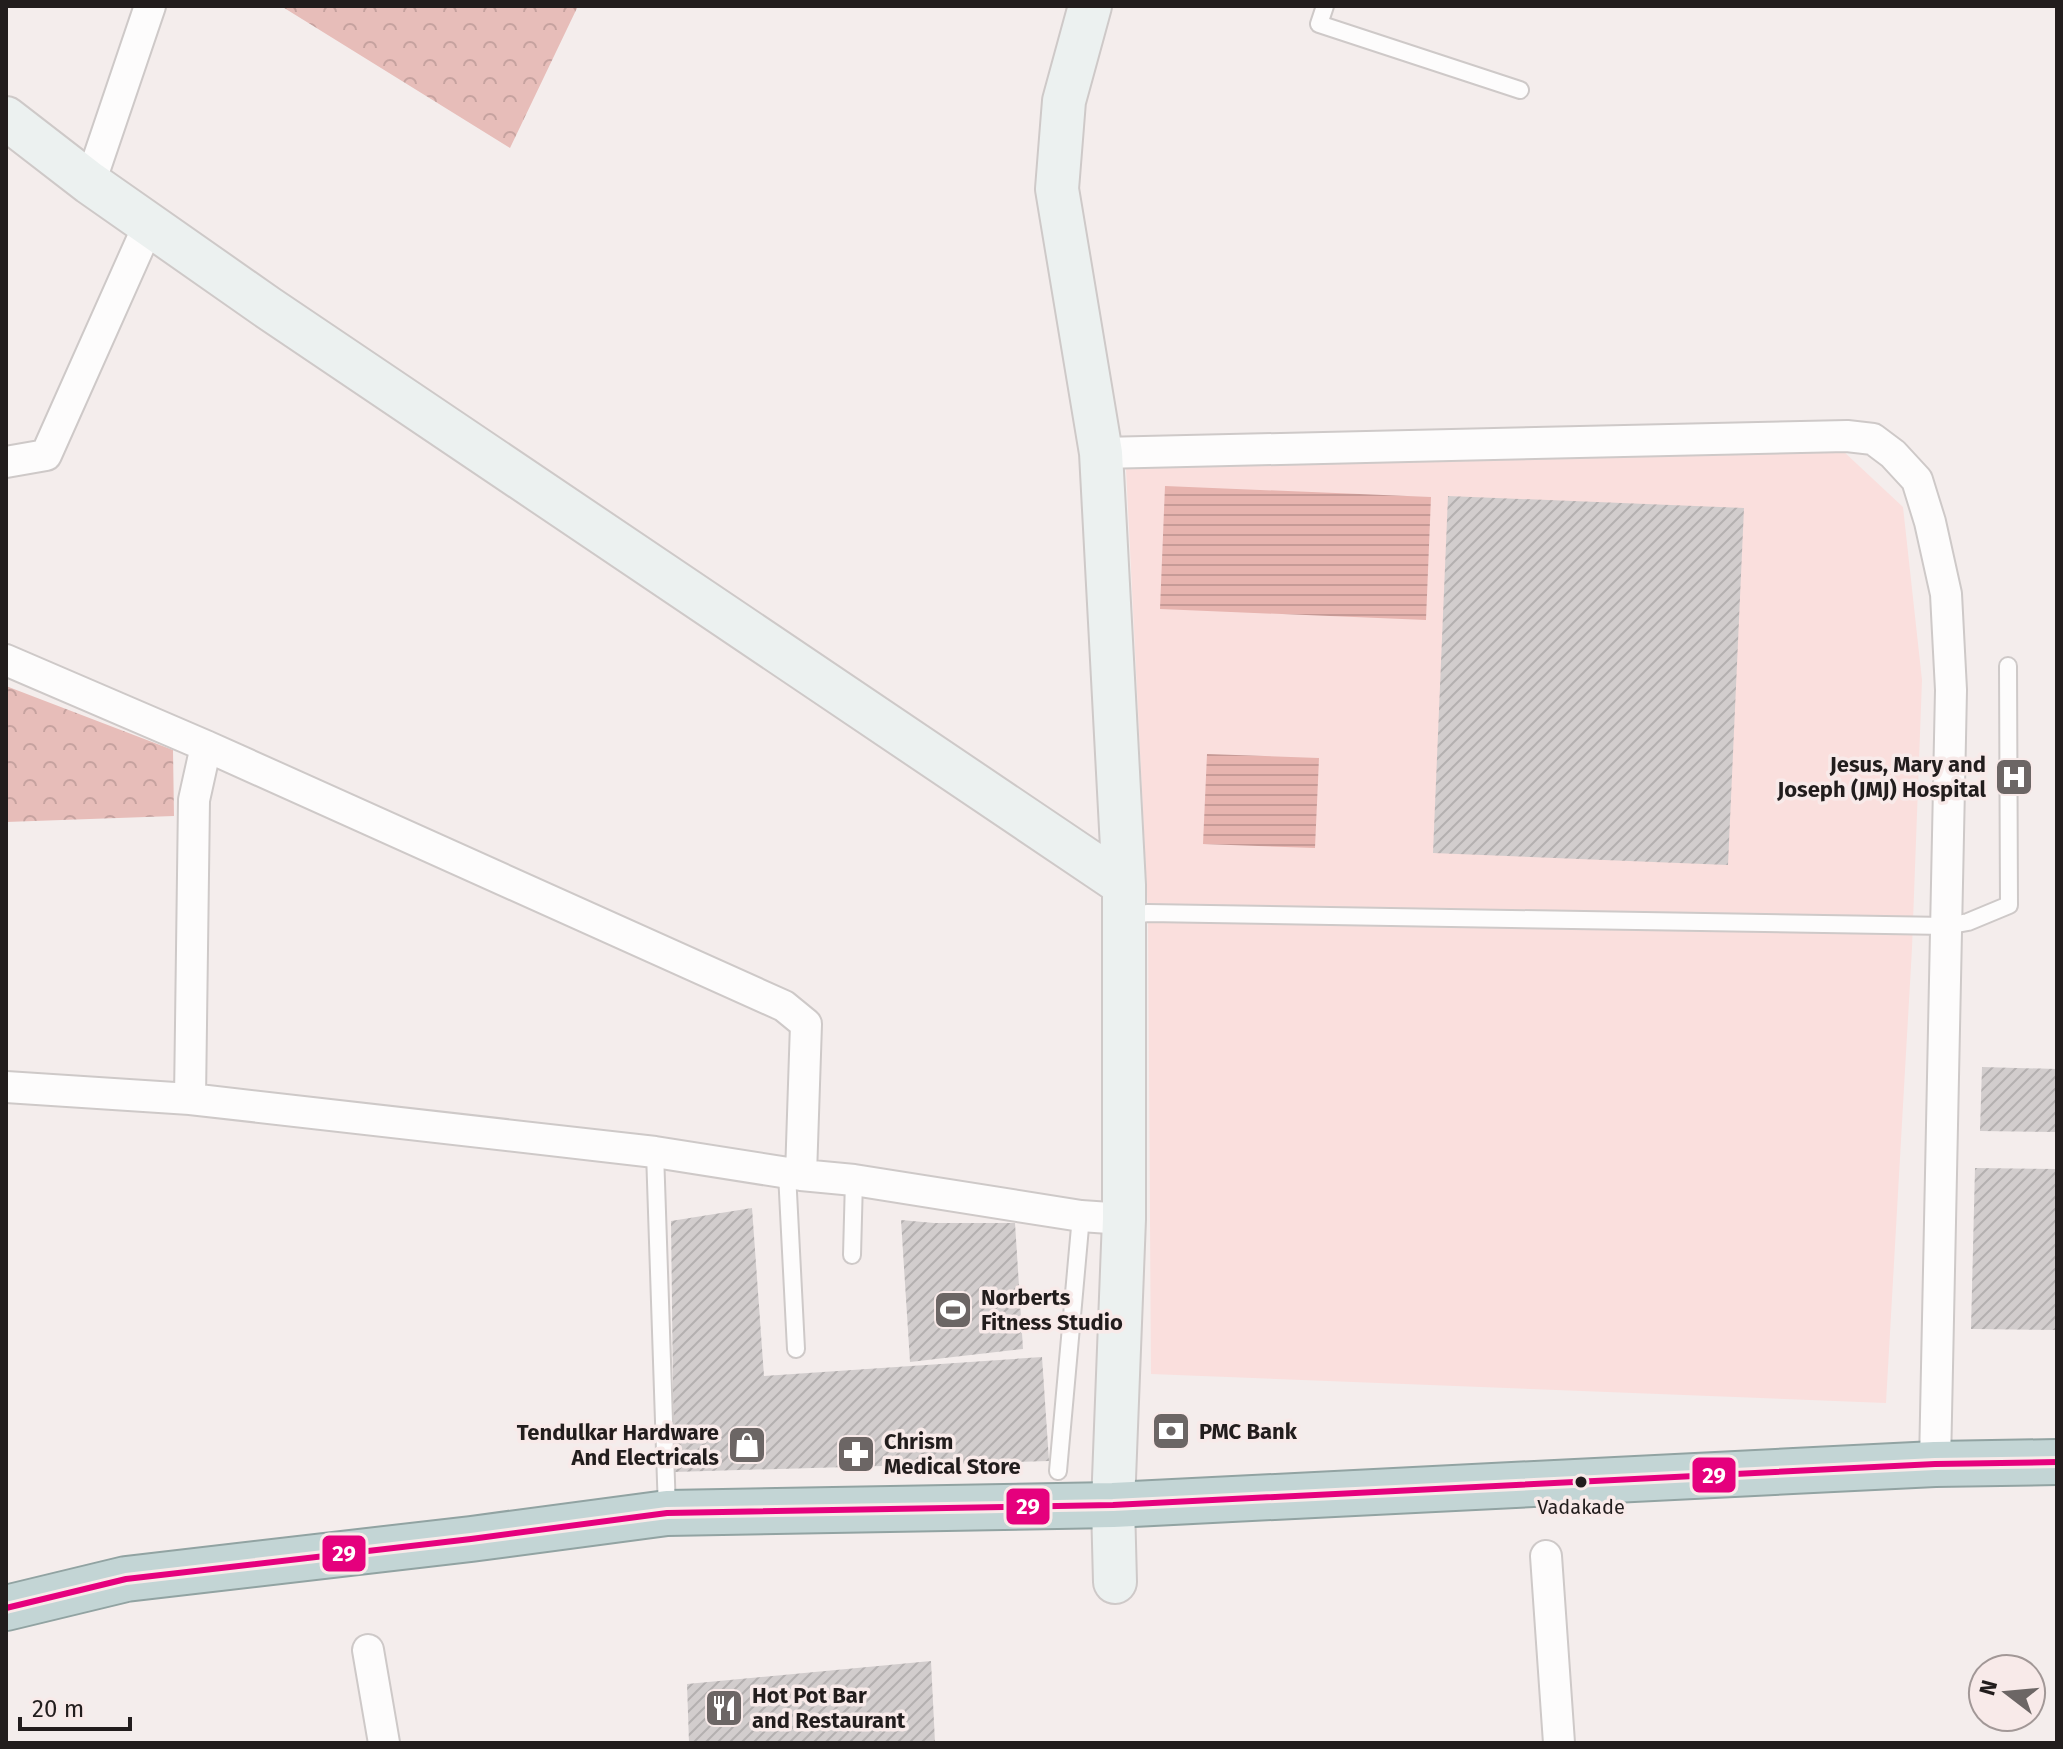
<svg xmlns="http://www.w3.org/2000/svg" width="2063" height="1749" font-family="'Fira Sans',sans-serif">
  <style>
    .forest { fill: url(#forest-crowns) }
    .garden { fill: #fadfdd }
    .water { fill: url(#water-rules) }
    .building { fill: url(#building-hatch) }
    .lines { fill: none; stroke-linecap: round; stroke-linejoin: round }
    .lane-casing { stroke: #cec9c8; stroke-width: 20 }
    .street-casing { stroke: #cec9c8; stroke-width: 34 }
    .secondary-casing { stroke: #cec9c8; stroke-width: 46 }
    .highway-casing { stroke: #91a3a2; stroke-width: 48 }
    .lane { stroke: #fdfcfc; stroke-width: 16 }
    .street { stroke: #fdfcfc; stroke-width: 30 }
    .secondary { stroke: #ecf1f0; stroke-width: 42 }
    .highway { stroke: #c3d5d5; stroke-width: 44 }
    .bus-1-casing { stroke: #f8eae9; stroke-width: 12 }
    .bus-1 { stroke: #e5007d; stroke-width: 6 }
    .bus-dot { fill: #221d1d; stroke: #f8eae9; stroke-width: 3 }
    .labels { text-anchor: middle; stroke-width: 7; stroke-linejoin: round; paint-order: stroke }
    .bus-label { font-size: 20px; fill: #221d1d; stroke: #f8eae9 }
    .poi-label { font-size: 22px; font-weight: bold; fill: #221d1d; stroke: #f8eae9; text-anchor: start }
    .line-badge { stroke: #f8eae9; stroke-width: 3 }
    .badge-label { font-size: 22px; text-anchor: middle; font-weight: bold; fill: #fff }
  </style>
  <defs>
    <pattern id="forest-crowns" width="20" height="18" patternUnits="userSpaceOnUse" patternTransform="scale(2)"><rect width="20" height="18" fill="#e7bdb9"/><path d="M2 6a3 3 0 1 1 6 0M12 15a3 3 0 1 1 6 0" fill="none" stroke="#c6a29f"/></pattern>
    <pattern id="water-rules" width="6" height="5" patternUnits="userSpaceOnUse" patternTransform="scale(2)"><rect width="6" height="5" fill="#e7b4af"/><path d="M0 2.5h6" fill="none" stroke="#c69a96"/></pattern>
    <pattern id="building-hatch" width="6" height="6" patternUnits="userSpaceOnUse" patternTransform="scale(2)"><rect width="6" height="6" fill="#d2cdcd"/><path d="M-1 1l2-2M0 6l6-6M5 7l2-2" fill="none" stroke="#b4b0b0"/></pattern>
  </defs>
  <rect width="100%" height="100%" fill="#f4edec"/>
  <path class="forest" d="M281,6H578L510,148Z
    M6,686L173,750L174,816L6,822Z"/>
  <path class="garden" d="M1842,450L1903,507L1922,680L1912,948L1886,1403L1151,1374L1148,913L1126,468Z"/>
  <path class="water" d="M1165,486L1431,497L1426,620L1160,609Z
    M1207,754L1319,758L1315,848L1203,844Z"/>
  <path class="building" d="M1448,496L1744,508L1728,865L1433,853Z
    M1982,1067L2057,1069V1132L1980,1131Z
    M1975,1168L2057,1169V1330L1971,1329Z
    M752,1208L764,1376L1042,1357L1049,1461L674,1472L671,1221Z
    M901,1220L934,1223H1015L1023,1349L910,1362Z
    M931,1661L935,1743H689L687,1684Z"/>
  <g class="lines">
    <g class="lane-casing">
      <path id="lane" d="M1325,6L1319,24L1520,90
        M1126,916L1148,913L1946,926L1968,922L2009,905L2008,666
        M655,1152L667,1511
        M787,1173L796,1349
        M852,1255L854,1180
        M1058,1471L1081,1216"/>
    </g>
    <g class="street-casing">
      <path id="street" d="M90,183L150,6
        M1101,453L1847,436L1873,439L1893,454L1917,480L1930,522L1946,594L1951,690L1935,1464
        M6,462L46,455L149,224
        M6,660L206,746L784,1006L806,1024L801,1175
        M6,1087L190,1099L655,1152L801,1175L854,1180L1081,1216L1124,1219
        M190,1099L194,800L206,746
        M1546,1556L1559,1743
        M368,1650L384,1743"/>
    </g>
    <g class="secondary-casing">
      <path id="secondary" d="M1090,6L1064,101L1057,189L1101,453L1124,885
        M6,118L90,183L267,307L1124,885V1219L1113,1505L1115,1582"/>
    </g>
    <g class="highway-casing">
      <path id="highway" d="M6,1608L126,1579L471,1539L667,1513L1113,1505L1935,1464L2057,1462"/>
    </g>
    <use href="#lane" class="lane"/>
    <use href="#street" class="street"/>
    <use href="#secondary" class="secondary"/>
    <use href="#highway" class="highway"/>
    <g class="bus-1-casing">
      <path id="bus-1" d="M6,1608L126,1579L471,1539L667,1513L1113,1505L1935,1464L2057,1462"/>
    </g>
    <use href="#bus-1" class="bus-1"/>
  </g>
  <defs>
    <g id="hospital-square" transform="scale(2)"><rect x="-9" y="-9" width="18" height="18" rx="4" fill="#6c6665" stroke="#f8eae9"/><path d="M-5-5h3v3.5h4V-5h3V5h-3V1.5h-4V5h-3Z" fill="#fff"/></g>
    <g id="stadium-square" transform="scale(2)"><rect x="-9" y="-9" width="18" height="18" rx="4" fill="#6c6665" stroke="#f8eae9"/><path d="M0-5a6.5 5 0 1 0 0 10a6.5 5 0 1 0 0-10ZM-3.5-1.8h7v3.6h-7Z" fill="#fff"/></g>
    <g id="bank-square" transform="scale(2)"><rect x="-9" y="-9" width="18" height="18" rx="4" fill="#6c6665" stroke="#f8eae9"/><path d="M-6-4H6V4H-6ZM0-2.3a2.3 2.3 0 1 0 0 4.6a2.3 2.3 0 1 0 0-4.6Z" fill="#fff"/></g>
    <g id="shop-square" transform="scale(2)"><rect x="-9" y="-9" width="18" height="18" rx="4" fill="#6c6665" stroke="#f8eae9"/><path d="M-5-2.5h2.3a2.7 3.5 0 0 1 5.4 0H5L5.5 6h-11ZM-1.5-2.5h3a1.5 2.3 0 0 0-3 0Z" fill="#fff"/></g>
    <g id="pharmacy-square" transform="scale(2)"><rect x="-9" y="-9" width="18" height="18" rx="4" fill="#6c6665" stroke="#f8eae9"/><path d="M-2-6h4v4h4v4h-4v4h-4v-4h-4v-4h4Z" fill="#fff"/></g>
    <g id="restaurant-square" transform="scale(2)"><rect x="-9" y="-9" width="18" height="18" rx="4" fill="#6c6665" stroke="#f8eae9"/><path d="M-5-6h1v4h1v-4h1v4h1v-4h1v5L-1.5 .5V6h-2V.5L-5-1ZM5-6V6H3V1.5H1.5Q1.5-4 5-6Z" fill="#fff"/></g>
  </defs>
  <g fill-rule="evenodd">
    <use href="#hospital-square" x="2014" y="777"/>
    <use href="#stadium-square" x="953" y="1310"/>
    <use href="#bank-square" x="1171" y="1431"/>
    <use href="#shop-square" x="747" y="1445"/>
    <use href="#pharmacy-square" x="856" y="1454"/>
    <use href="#restaurant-square" x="724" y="1708"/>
  </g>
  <circle class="bus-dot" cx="1581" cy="1482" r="7"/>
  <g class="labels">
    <g class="bus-label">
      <text x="1581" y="1514">Vadakade</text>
    </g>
    <g class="poi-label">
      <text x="1986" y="772" text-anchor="end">Jesus, Mary and<tspan x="1986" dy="25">Joseph (JMJ) Hospital</tspan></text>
      <text x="981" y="1305">Norberts<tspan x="981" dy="25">Fitness Studio</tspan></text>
      <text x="1199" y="1439">PMC Bank</text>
      <text x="719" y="1440" text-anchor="end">Tendulkar Hardware<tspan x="719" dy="25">And Electricals</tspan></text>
      <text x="884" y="1449">Chrism<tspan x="884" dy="25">Medical Store</tspan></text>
      <text x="752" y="1703">Hot Pot Bar<tspan x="752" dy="25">and Restaurant</tspan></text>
    </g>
  </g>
  <g class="line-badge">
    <rect x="1691" y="1456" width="46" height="38" rx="8" fill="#e5007d"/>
    <rect x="1005" y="1487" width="46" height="39" rx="8" fill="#e5007d"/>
    <rect x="321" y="1534" width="46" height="39" rx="8" fill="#e5007d"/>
  </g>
  <g class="badge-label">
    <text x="1714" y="1483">29</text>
    <text x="1028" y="1514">29</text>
    <text x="344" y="1561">29</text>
  </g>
  <rect width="2063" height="1749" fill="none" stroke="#221d1d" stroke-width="16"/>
  <g transform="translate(2007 1693) rotate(286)"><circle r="38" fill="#f8eae9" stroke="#a29897" stroke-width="2"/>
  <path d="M0-6L14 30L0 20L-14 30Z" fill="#6c6665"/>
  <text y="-12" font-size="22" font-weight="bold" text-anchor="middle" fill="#221d1d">N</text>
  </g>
  <path d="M20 1717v12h110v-12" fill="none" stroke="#221d1d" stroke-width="4"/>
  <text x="32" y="1717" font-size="24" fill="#221d1d" stroke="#f8eae9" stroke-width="6" paint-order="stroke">20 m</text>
</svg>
